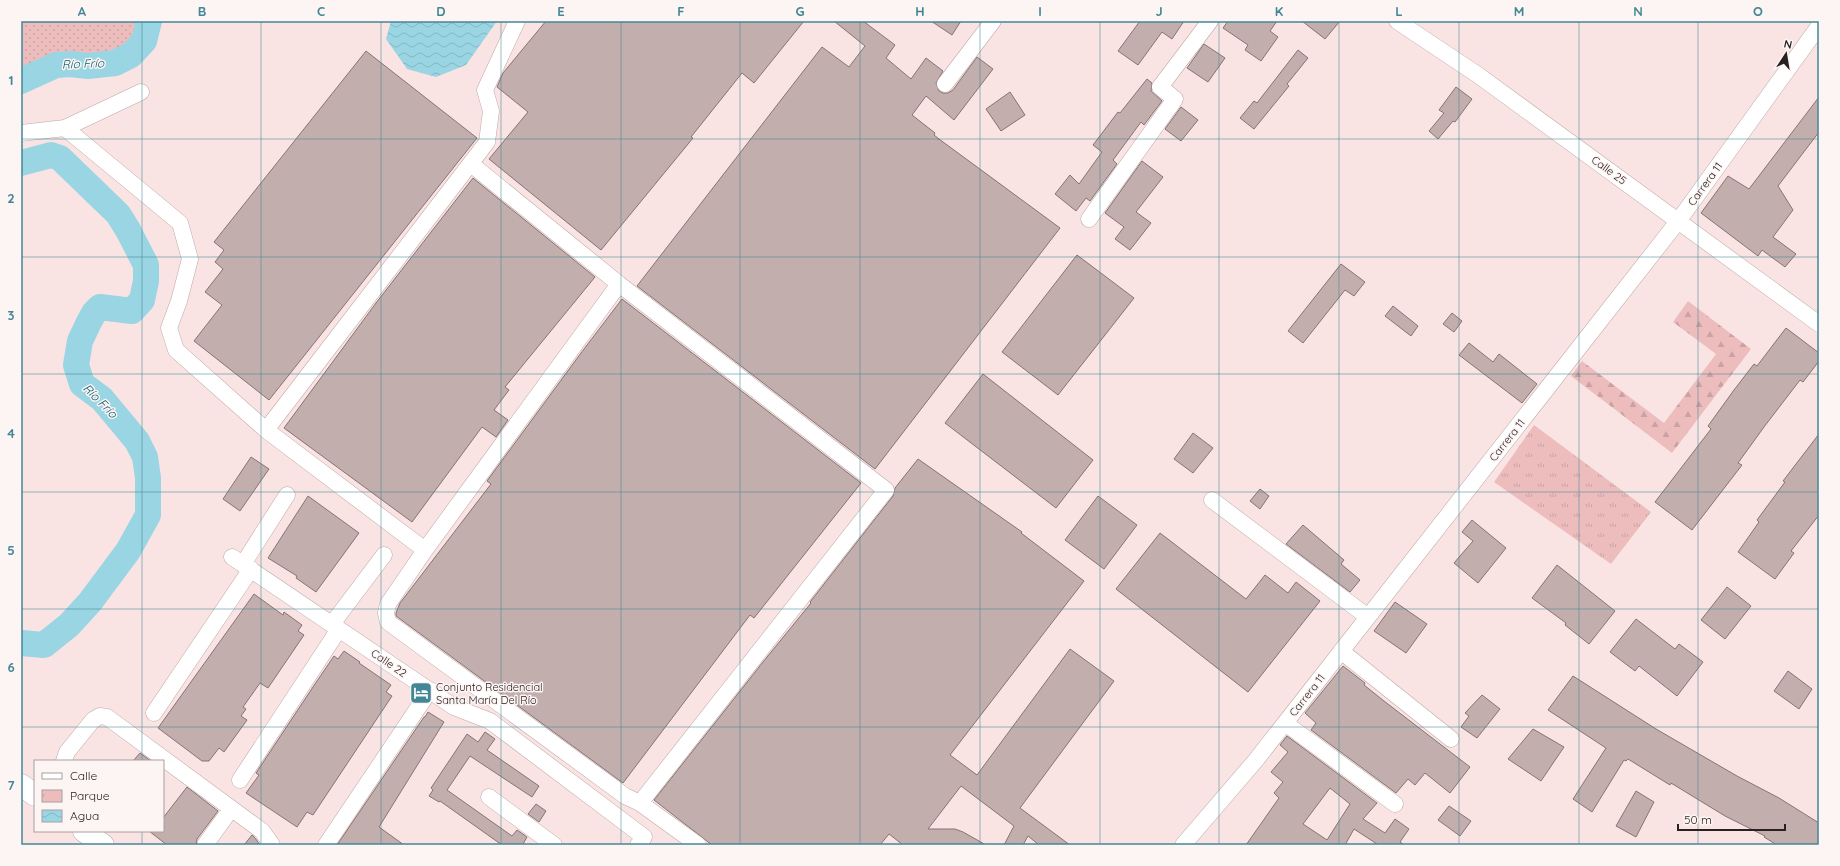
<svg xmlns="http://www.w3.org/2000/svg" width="1840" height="866" font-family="Quicksand,sans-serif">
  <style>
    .grass { fill: url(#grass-dots) }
    .forest { fill: url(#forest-firs) }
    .park { fill: url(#park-tufts) }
    .water { fill: url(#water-waves) }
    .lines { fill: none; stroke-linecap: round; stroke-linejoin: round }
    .river { stroke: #9ad5e3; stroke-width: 26 }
    .building { fill: #c3aeae; stroke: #867373; fill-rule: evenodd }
    .street-casing { stroke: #bda8a8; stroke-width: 17 }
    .secondary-casing { stroke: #bda8a8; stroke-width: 23 }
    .street { stroke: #fff; stroke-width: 16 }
    .secondary { stroke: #fff; stroke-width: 22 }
    .grid { fill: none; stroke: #438796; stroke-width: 1; stroke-opacity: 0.55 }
    .labels { text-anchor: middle; stroke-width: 3; stroke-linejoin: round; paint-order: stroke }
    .street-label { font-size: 11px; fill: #292121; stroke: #fdf4f4 }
    .poi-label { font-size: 11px; fill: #292121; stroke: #fdf4f4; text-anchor: start }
    .water-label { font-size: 12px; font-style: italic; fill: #055b69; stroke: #fdf4f4 }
    .neatline { fill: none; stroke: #438796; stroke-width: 1.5 }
    .grid-label { font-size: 13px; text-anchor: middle; font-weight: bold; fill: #438796 }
  </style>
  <defs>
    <pattern id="grass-dots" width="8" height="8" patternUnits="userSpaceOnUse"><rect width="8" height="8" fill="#edbdbe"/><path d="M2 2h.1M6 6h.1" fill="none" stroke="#cba2a3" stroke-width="1.8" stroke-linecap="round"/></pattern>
    <pattern id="forest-firs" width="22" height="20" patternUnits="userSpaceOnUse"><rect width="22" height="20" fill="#edbdbe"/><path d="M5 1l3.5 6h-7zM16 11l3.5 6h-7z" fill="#cba2a3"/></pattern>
    <pattern id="park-tufts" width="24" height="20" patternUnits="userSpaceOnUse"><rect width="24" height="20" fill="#edbdbe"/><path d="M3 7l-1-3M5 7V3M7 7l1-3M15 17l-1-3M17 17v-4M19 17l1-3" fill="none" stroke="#cba2a3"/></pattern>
    <pattern id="water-waves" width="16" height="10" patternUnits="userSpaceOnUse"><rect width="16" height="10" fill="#9ad5e3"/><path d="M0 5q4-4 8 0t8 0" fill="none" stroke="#85b7c2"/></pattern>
  </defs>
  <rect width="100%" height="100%" fill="#fae4e3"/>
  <path class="grass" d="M21,21H149V24L144,41L131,55L115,63L88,66L70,64L56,65L21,81Z"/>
  <path class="forest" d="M1688,301L1751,349L1672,453L1571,376L1582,361L1664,423L1716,354L1673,322Z"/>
  <path class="park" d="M1534,425L1651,512L1611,564L1494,482Z"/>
  <path class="water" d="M391,21H497L466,65L436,77L407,69L386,39Z"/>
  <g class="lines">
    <path class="river" d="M21,81L56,65L70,64L88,66L115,63L131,55L144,41L149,21
      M21,163L51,155L60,158L118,214L128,230L146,265V281L142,300L132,311L100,307L94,313L89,322L80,341L76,365L82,384L102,399L137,441L145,457L148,478V515L128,551L90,602L69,625L44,645L21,643"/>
  </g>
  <path class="building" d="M546,21H804L754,83L742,73L691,137L693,138L601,250L489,159L528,112L497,87L503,73Z
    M834,21H863L895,45L886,58L911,79L926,58L943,71L936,83L939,91L943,93H948L953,90L977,57L993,69L954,120L926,96L912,115L935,133L934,135L939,139L938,140L939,139L1060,228L875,469L637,286L822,47L849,67L865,46Z
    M931,21H961L952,35Z
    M1140,21H1184L1172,39L1162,32L1138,65L1118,51Z
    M1228,21H1277L1270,31L1278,37L1261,61L1245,50L1248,45L1223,28Z
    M1302,21H1340L1325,39Z
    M1204,44L1225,58L1208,82L1187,68Z
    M1298,50L1308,58L1287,84L1289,86L1254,129L1240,118L1254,101L1257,103Z
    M366,51L477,138L269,400L194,341L222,305L205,292L223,269L215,262L224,250L214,242Z
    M1147,79L1152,83L1151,91L1162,101L1144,125L1141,122L1113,160L1117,164L1090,201L1086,198L1076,211L1055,194L1070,175L1079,184L1102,152L1093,145L1118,112L1120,113Z
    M1456,87L1472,99L1455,122L1453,121L1438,139L1429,131L1444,113L1439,110Z
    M1010,92L1025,115L1001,131L986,109Z
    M1819,97V132L1778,186L1793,210L1773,237L1796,254L1785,267L1762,250L1758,256L1701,213L1728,176L1749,189Z
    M1181,107L1198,120L1181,141L1165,129Z
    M1142,161L1163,177L1136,212L1151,223L1130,250L1115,239L1124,227L1105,213Z
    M473,178L595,277L505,387L509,390L494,410L508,420L496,437L482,427L412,522L284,428L376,303Z
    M1077,255L1134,298L1058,395L1002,352Z
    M1341,264L1365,282L1354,296L1345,290L1303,343L1288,331Z
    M622,299L861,483L754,618L750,615L623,783L396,616V613L400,603L491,484L487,481L581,353Z
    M1393,306L1418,326L1411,336L1385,316Z
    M1452,313L1462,321L1454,332L1443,324Z
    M1786,328L1819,353V361L1803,382L1800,380L1764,427L1738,463L1742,465L1692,530L1655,502L1711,429L1708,426L1734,390L1754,364L1757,366Z
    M1469,343L1493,362L1499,354L1537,384L1522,403L1459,355Z
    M983,374L1093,460L1056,508L945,423Z
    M1193,433L1213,448L1193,473L1174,459Z
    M1819,434V515L1791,551L1794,553L1775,579L1738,552L1759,522L1757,520L1785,482L1783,481Z
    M251,457L269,469L240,511L223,499Z
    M918,459L1022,532L1021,533L1084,581L950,755L977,775L1070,649L1114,681L1020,808L1070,845H1039L1028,836L1023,845H1004L1014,826L961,786L928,829H955L963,832L986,845H903L889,834L880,845H712L654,800L763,662L811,603L810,602L893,496L895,488Z
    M1260,489L1269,496L1260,509L1250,501Z
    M308,496L359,533L316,592L296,578L297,576L268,558Z
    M1098,496L1137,525L1104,569L1065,540Z
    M1472,520L1506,548L1478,583L1454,563L1473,541L1462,532Z
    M1303,525L1344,560L1341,564L1360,580L1350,592L1286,544Z
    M1160,533L1246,599L1265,575L1288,593L1296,582L1320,601L1248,692L1116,589Z
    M1557,565L1615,611L1589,644L1565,625L1566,623L1532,598Z
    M1727,587L1751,606L1725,639L1701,620Z
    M254,594L283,615L284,612L302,625L298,631L304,635L268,688L260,683L243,707L246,709L241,716L247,720L224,752L219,748L209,761H202L158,728Z
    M1395,602L1427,624L1406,653L1374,631Z
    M1636,619L1675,649L1679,644L1703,662L1677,696L1639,666L1635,671L1610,652Z
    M344,651L360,662L359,663L391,685L386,692L392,696L313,815L307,812L297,827L246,793L259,775L256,773L317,681L334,656L338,659Z
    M1343,666L1365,683L1364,685L1384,701L1470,767L1450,793L1425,773L1415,785L1408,779L1396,793L1311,730L1316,723L1305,713Z
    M1788,671L1812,689L1799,709L1774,691Z
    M1573,676L1656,729L1737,776L1779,798L1819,823V845H1777L1764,837L1765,836L1725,816L1671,783L1670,785L1628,759L1626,761L1624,760L1592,812L1573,799L1606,748L1548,710Z
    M1482,695L1500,709L1477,738L1461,727L1469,716L1465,713Z
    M428,712L444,722L379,827L404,845H337L424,717H425Z
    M1533,729L1564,747L1541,781L1508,759Z
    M485,732L495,739L487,750L539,786L532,797L470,756L447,790L512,836L517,830L527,837L523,844L524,845H502L440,801L439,802L429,796L433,790L431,788L467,734L478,742Z
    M1287,736L1377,803L1363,819L1385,833L1395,819L1409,829L1400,842L1404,845H1376L1377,844L1354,829L1345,845H1246L1279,798L1274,793L1283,782L1271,772L1288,752L1280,745ZM1330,788L1350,804L1327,840L1303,824Z
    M140,753L151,761H133Z
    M187,787L218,811L197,839L196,845H167L149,831H163V818Z
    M1636,791L1654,802L1636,837L1616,826Z
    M536,804L546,811L539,822L528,814Z
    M1449,806L1471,821L1460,836L1438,820Z
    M252,835L255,838L260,845H244Z"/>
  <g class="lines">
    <g class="street-casing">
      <path id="street" d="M1397,21L1478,75L1819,324
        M945,84L993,21
        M65,128L141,92
        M21,133L65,128L180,223L190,259L179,301L169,328L176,350L266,430L425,550L388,604L386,613L388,622L625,796L640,803L698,845
        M471,164L619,284L886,490L640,803
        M1089,219L1175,99L1160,87L1210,21
        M266,430L487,142L491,111L485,90L517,21
        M1212,500L1368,617
        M425,550L619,284
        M232,557L454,707L490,721L644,837L638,845
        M243,564L287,495
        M332,624L384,555
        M1341,651L1451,739
        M154,713L251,569
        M1285,723L1395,804
        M64,761L67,752L93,720L100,716L107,717L262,831L272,845
        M240,780L339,629
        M489,797L554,845
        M205,845L231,809
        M326,845L430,690
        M1183,845L1256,760L1679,220L1819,26"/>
    </g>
    <g class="secondary-casing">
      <path id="secondary" d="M21,785L35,795
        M84,831L103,845"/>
    </g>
    <use href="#street" class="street"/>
    <use href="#secondary" class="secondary"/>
  </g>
  <path class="grid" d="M142,21V761M261,21V845M381,21V845M501,21V845M621,21V845M740,21V845M860,21V845M980,21V845M1100,21V845M1219,21V845M1339,21V845M1459,21V845M1579,21V845M1698,21V845M21,139H1819M21,257H1819M21,374H1819M21,492H1819M21,609H1819M21,727H1819M142,831V845"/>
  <defs>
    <g id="hotel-square" transform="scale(1.15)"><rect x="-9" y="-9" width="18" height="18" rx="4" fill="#438796" stroke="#fdf4f4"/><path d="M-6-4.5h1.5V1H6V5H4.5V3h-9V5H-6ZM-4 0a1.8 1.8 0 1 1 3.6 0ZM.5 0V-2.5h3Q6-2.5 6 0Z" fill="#fff"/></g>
  </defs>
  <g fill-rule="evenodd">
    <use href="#hotel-square" x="421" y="693"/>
  </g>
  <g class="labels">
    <g class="street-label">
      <text transform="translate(1609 170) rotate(36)" y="4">Calle 25</text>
      <text transform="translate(1705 184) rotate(-54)" y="4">Carrera 11</text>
      <text transform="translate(1507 440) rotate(-52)" y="4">Carrera 11</text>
      <text transform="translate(389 663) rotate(34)" y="4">Calle 22</text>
      <text transform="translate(1307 695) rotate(-52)" y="4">Carrera 11</text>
    </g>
    <g class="poi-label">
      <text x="436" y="691">Conjunto Residencial<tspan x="436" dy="13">Santa María Del Río</tspan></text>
    </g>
    <g class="water-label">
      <text transform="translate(83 64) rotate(-2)" y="4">Río Frío</text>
      <text transform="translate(100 401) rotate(45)" y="4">Río Frío</text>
    </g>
  </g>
  <rect width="1840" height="866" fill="none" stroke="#fdf4f4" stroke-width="44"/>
  <rect x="34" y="760" width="130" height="72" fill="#fdf4f4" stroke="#a8a0a0"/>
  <rect x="42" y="773" width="20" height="6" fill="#ffffff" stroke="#a8a0a0"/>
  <text x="70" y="780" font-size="12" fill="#292121">Calle</text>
  <rect x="42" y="790" width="20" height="12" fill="url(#park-tufts)" stroke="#a8a0a0"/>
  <text x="70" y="800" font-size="12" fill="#292121">Parque</text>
  <rect x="42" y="810" width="20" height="12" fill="url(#water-waves)" stroke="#a8a0a0"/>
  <text x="70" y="820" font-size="12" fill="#292121">Agua</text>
  <g transform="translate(1786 54) rotate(12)" stroke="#fdf4f4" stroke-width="3" paint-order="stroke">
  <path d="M0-3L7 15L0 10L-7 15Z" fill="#292121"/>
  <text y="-6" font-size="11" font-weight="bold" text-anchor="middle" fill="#292121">N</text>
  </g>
  <path d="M1678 824v6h107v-6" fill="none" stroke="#292121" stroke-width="2"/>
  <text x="1684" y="824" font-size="12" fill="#292121" stroke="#fdf4f4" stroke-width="3" paint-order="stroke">50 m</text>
  <rect x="22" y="22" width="1796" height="822" class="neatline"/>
  <g class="grid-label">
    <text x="82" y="16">A</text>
    <text x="202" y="16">B</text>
    <text x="321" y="16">C</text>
    <text x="441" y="16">D</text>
    <text x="561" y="16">E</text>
    <text x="681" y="16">F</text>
    <text x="800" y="16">G</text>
    <text x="920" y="16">H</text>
    <text x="1040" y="16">I</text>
    <text x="1159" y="16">J</text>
    <text x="1279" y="16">K</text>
    <text x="1399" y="16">L</text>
    <text x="1519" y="16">M</text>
    <text x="1638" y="16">N</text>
    <text x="1758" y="16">O</text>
    <text x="11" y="85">1</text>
    <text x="11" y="203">2</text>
    <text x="11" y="320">3</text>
    <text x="11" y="438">4</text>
    <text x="11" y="555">5</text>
    <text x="11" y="672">6</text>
    <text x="11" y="790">7</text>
  </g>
</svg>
